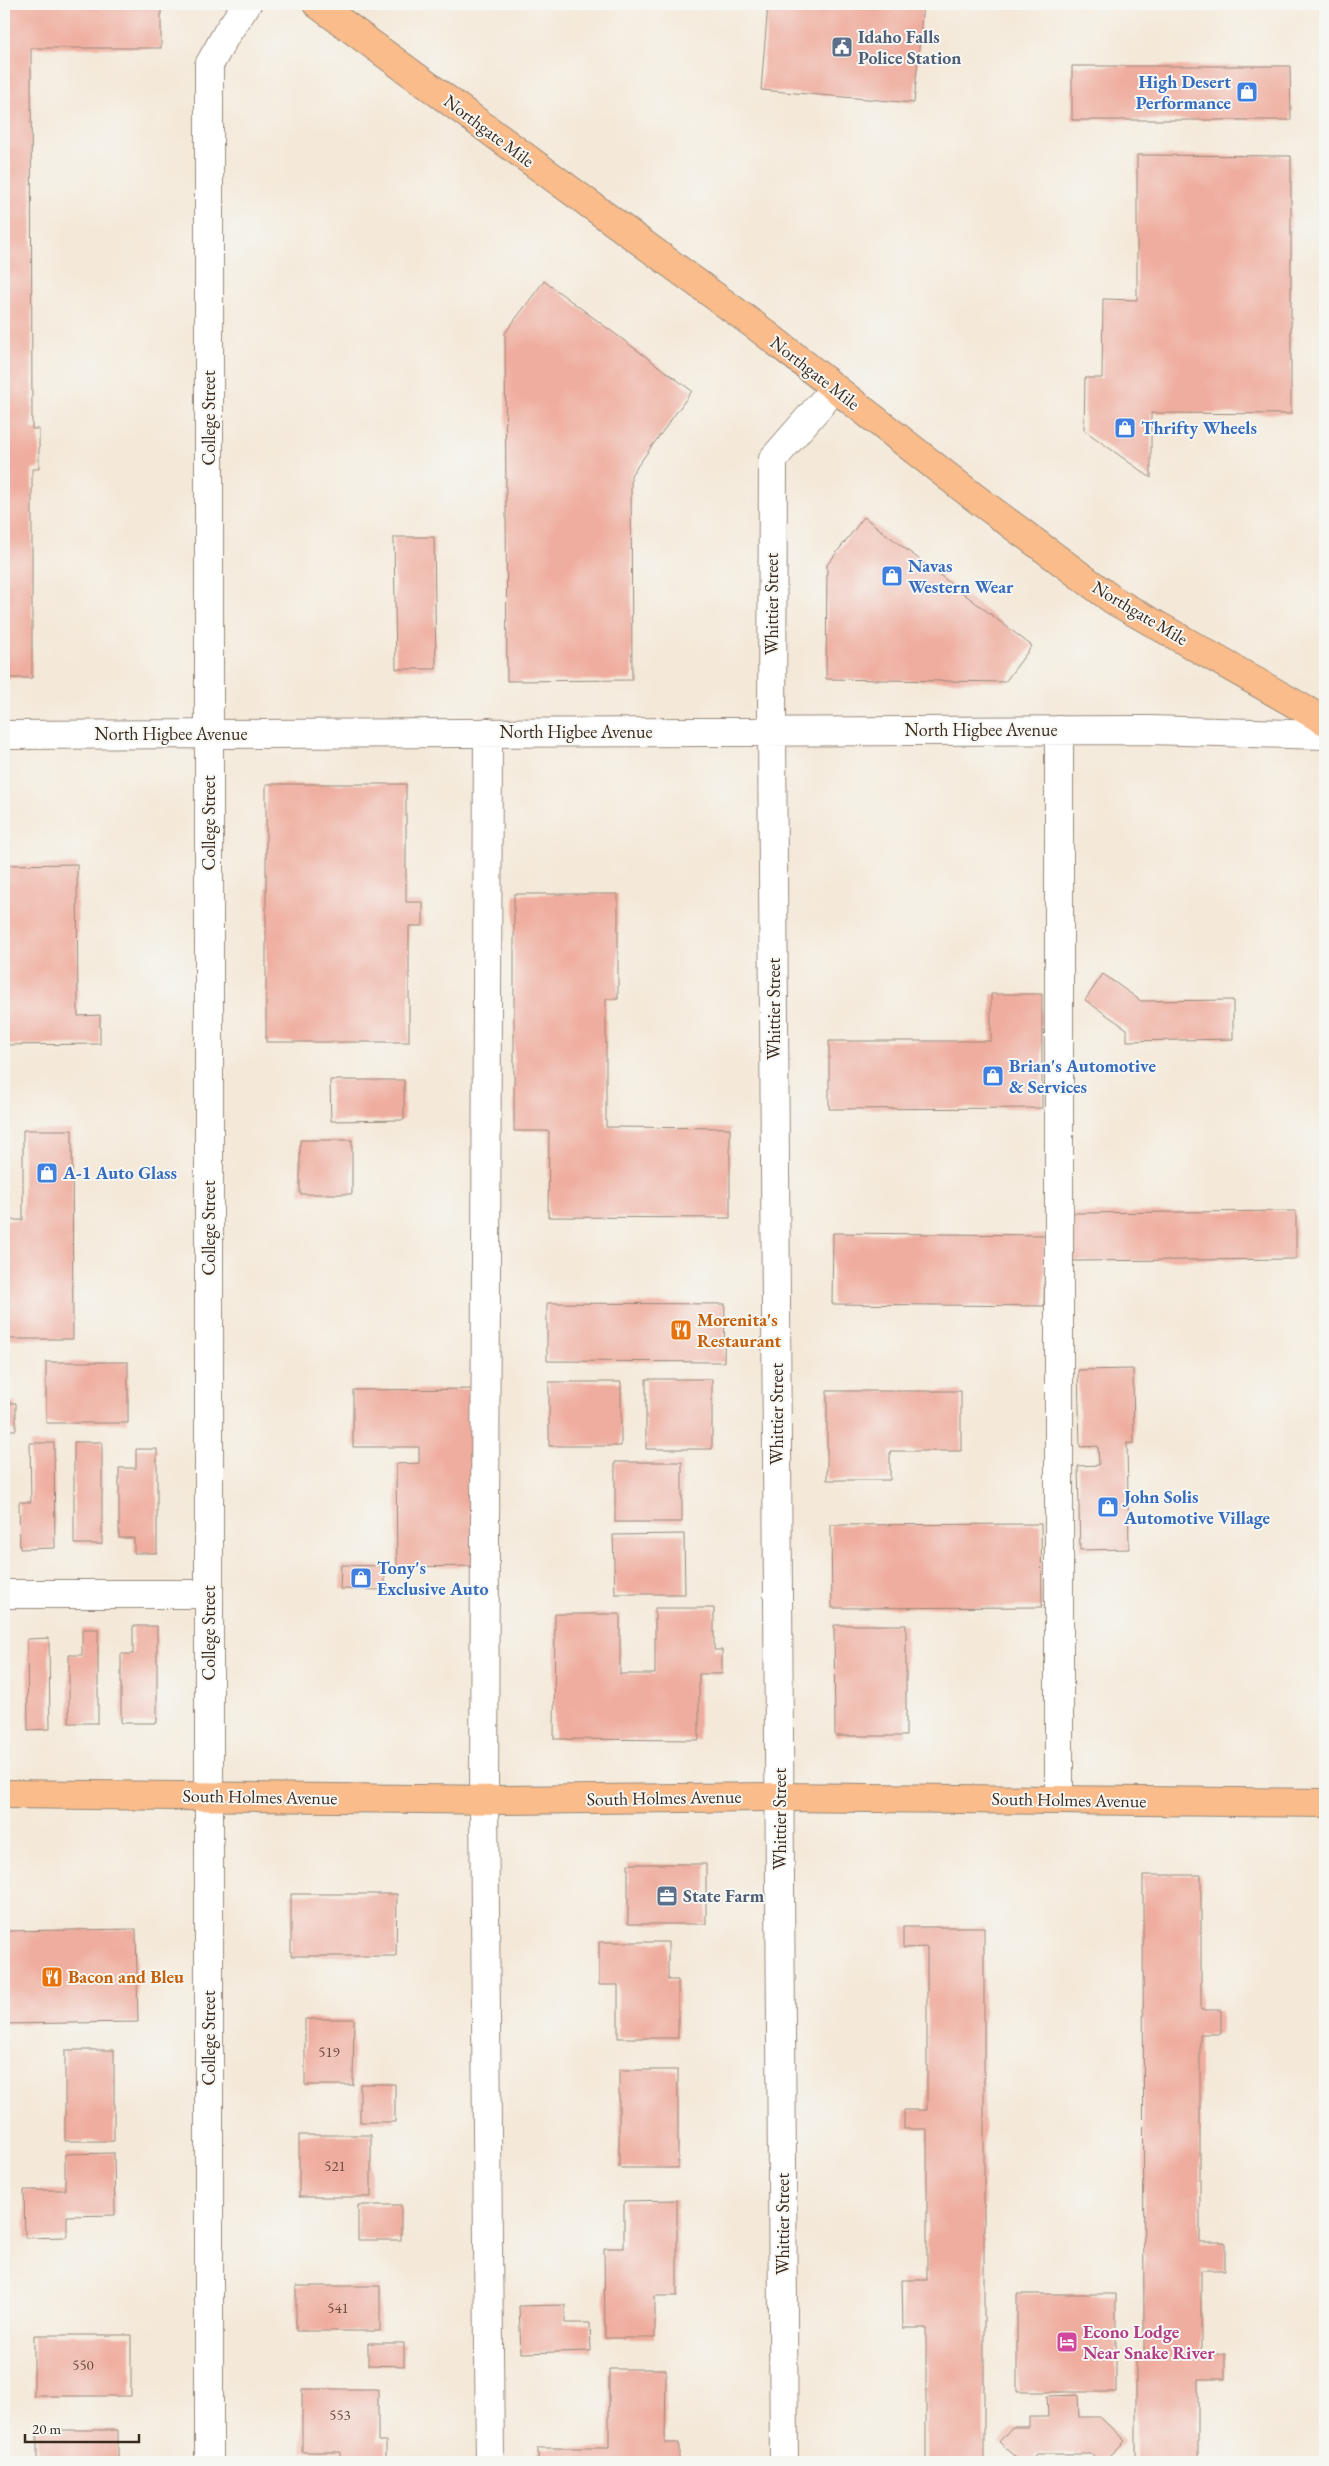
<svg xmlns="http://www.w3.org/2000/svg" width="1329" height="2466" font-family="'EB Garamond',serif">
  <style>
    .building { fill: #efad9f }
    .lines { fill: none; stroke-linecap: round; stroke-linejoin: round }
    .minor-casing { stroke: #988a7c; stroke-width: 30 }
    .major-casing { stroke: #988a7c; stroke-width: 30 }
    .highway-casing { stroke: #988a7c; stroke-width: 30 }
    .minor { stroke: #fff; stroke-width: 28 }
    .major { stroke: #f9bc8a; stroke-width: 28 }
    .highway { stroke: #f9bc8a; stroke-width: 28 }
    .labels { text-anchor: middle; stroke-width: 4; stroke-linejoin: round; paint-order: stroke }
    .number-label { font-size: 15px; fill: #684b3e }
    .service-label { font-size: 18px; font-weight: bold; fill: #4e5e75; stroke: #f6f6f2; text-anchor: start }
    .shop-label { font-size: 18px; font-weight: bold; fill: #366cbe; stroke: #f6f6f2; text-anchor: start }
    .street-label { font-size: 18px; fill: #3b2a1e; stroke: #f6f6f2 }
    .food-label { font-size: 18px; font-weight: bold; fill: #c56008; stroke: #f6f6f2; text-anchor: start }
    .hotel-label { font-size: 18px; font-weight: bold; fill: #b23c85; stroke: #f6f6f2; text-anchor: start }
  </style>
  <rect width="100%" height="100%" fill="#f6f6f2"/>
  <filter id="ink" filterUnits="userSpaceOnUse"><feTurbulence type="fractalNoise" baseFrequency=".02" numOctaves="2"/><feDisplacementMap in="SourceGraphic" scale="10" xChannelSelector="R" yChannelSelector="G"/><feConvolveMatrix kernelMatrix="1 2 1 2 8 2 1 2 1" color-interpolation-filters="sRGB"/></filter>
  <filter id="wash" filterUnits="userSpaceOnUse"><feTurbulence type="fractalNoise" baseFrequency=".0096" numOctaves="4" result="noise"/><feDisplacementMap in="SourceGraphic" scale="20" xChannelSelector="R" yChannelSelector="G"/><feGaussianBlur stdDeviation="1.12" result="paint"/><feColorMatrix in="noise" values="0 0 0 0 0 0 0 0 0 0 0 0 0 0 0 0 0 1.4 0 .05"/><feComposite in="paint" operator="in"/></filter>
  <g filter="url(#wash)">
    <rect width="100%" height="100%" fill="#f4e9d9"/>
    <g id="blocks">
      <path class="building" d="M4,4H161V48H31L32,429H39V469H32V678H4Z
        M768,4H923L914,103L761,90Z
        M1072,66H1290L1291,120H1072Z
        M1137,155L1291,156V414L1151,413V478L1084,430L1085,378H1102L1103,299L1137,300Z
        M544,281L692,391L631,475L632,680L507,681L505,333Z
        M864,517L1032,646L1005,682L826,679L827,565Z
        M394,537H434L436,669H396Z
        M266,784H406V902H423V926H409V1042H266Z
        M77,864L78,1016L100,1015V1044L4,1045V865Z
        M514,894H618V999H606V1127L730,1128V1218L548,1217L549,1131H514Z
        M1103,974L1141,1001L1233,1000V1039L1127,1041V1029L1085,1000Z
        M991,994H1042V1108L829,1109V1041H991Z
        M330,1080H404V1120L331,1121Z
        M23,1130H72L73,1339H4V1220H23Z
        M300,1140H352V1194H300Z
        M1296,1211V1259L1073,1261V1213Z
        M833,1233L1045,1235L1044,1306L832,1304Z
        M547,1303L725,1304L724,1362L547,1361Z
        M46,1362H128V1423H46Z
        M1133,1369L1134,1443H1127L1129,1549L1080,1550L1078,1466L1099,1465L1098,1446L1080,1447L1078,1370Z
        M646,1379H712V1449H646Z
        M549,1382H621V1446H549Z
        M481,1389V1566L397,1567L396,1464L419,1463V1447H353V1390Z
        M827,1391H961V1451H890V1480H827Z
        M4,1403H16V1430H4Z
        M74,1442H102V1544H74Z
        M30,1443H54L55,1548L20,1549L19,1502H31Z
        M136,1449H157V1553H134V1538H119V1468H136Z
        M615,1462H682V1522H615Z
        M1041,1524L1042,1607L832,1608L831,1525Z
        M684,1534L685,1594H615L613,1535Z
        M341,1565L385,1566V1590L340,1589Z
        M655,1608H714V1650H722V1674H699V1740L554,1739L555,1614H620V1674H655Z
        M834,1625H906V1736H835Z
        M133,1626H157V1723H121V1654H133Z
        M82,1629H98V1723H69V1655H82Z
        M49,1638L50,1729L28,1730L27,1639Z
        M628,1864H706V1924H628Z
        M1143,1875H1201V2010H1221V2034H1200V2242H1225V2270H1201V2354H1225V2379H1198V2462H1136V2359H1144Z
        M291,1894H397L396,1956H291Z
        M903,1927H984V2462H926V2328H903L902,2280H927V2129H904V2110H927V1947L903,1948Z
        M136,1929L138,2022L4,2024V1931Z
        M599,1942H668V1980H678V2038H618V1985H599Z
        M305,2019H354L353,2085H305Z
        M65,2050H114V2141H65Z
        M619,2070H678V2168H619Z
        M360,2084H395V2122H360Z
        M299,2135H371V2197H299Z
        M114,2153L115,2215L67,2216V2237L25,2238L24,2190H65V2154Z
        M677,2200V2296H655V2338H605L604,2248H624V2201Z
        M358,2205H401V2240H358Z
        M296,2286H380V2331H296Z
        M1017,2294H1116V2392H1017Z
        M565,2305V2323H590L591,2351L521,2353L519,2306Z
        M34,2335H131V2396H34Z
        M368,2343H404V2366L368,2365Z
        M609,2369H666L665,2443H679V2462H538V2448H609Z
        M302,2389H378V2441H386V2462H340V2452H302Z
        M1078,2395L1079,2417H1100L1125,2441L1104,2462H1099L1091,2454H1036L1029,2462H1022L999,2442L1012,2427H1029V2417H1048L1047,2396Z
        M37,2430H118V2462H37Z"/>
    </g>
  </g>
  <g filter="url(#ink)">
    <use href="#blocks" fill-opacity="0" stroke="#988a7c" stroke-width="1"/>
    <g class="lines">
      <g class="minor-casing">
        <path id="minor" d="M1059,730V1800
          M488,732L484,1800L490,2462
          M4,735L1149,730L1325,735
          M4,1594H209
          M209,2462V65L227,33L247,4
          M784,2462L772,730L773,459L834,389"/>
      </g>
      <g class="major-casing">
        <path id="major" d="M4,1794L504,1800L780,1797L1325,1803"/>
      </g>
      <g class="highway-casing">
        <path id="highway" d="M317,4L761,330L974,497L1113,600L1325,721"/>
      </g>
      <use href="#minor" class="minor"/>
      <use href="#major" class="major"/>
      <use href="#highway" class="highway"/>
    </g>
  </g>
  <defs>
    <g id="civic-square" transform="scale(1.125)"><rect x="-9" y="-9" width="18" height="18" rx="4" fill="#5c6f8a" stroke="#f6f6f2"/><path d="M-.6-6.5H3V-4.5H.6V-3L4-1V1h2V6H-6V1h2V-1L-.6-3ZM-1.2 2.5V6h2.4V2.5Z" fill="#fff"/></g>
    <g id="shop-square" transform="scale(1.125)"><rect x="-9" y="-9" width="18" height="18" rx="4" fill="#3f7fe0" stroke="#f6f6f2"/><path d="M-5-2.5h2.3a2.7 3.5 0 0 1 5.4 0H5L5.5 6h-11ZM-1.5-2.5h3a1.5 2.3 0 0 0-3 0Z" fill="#fff"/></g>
    <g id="restaurant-square" transform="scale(1.125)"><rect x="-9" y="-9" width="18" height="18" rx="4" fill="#e8710a" stroke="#f6f6f2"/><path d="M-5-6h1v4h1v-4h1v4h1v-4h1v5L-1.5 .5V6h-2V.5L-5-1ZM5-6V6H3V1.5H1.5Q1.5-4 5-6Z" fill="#fff"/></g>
    <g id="office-square" transform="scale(1.125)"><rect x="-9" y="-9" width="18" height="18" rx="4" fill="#5c6f8a" stroke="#f6f6f2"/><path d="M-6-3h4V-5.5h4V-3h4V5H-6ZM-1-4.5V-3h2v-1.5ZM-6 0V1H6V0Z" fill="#fff"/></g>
    <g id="hotel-square" transform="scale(1.125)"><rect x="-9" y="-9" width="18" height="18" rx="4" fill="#d1479c" stroke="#f6f6f2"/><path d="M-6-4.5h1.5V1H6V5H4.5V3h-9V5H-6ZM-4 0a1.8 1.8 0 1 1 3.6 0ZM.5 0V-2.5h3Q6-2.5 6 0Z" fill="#fff"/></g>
  </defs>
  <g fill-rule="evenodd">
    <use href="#civic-square" x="842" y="47"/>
    <use href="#shop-square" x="1247" y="92"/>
    <use href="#shop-square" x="1125" y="428"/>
    <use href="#shop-square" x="892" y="576"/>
    <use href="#shop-square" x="993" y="1076"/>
    <use href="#shop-square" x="47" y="1173"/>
    <use href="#restaurant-square" x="681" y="1330"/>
    <use href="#shop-square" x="1108" y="1507"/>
    <use href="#shop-square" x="361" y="1578"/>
    <use href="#office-square" x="667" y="1896"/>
    <use href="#restaurant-square" x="52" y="1977"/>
    <use href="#hotel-square" x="1067" y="2342"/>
  </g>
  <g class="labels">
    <g class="number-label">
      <text x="329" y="2057">519</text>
      <text x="335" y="2171">521</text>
      <text x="338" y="2313">541</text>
      <text x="83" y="2370">550</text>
      <text x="340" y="2420">553</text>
    </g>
    <g class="service-label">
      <text x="858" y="43">Idaho Falls<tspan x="858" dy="21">Police Station</tspan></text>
      <text x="683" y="1902">State Farm</text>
    </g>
    <g class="shop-label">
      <text x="1231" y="88" text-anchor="end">High Desert<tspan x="1231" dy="21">Performance</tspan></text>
      <text x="1141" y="434">Thrifty Wheels</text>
      <text x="908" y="572">Navas<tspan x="908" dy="21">Western Wear</tspan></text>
      <text x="1009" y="1072">Brian's Automotive<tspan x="1009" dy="21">&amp; Services</tspan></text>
      <text x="63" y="1179">A-1 Auto Glass</text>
      <text x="1124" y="1503">John Solis<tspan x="1124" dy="21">Automotive Village</tspan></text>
      <text x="377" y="1574">Tony's<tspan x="377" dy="21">Exclusive Auto</tspan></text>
    </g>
    <g class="street-label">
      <text transform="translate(489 131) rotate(37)" y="6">Northgate Mile</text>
      <text transform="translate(815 373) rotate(38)" y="6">Northgate Mile</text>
      <text transform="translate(209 418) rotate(-90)" y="6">College Street</text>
      <text transform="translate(772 604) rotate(-90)" y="6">Whittier Street</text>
      <text transform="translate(1140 613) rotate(31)" y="6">Northgate Mile</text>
      <text x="981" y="736">North Higbee Avenue</text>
      <text x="576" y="738">North Higbee Avenue</text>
      <text x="171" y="740">North Higbee Avenue</text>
      <text transform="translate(209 823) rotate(-90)" y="6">College Street</text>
      <text transform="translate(774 1009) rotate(-90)" y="6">Whittier Street</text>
      <text transform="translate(209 1228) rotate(-90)" y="6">College Street</text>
      <text transform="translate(777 1414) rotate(-90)" y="6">Whittier Street</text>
      <text transform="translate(209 1633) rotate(-90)" y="6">College Street</text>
      <text transform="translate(260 1797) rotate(1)" y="6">South Holmes Avenue</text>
      <text transform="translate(664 1798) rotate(-1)" y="6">South Holmes Avenue</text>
      <text transform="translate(1069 1800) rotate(1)" y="6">South Holmes Avenue</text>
      <text transform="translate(780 1819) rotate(-90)" y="6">Whittier Street</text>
      <text transform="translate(209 2038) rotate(-90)" y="6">College Street</text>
      <text transform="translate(783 2224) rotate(-90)" y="6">Whittier Street</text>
    </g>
    <g class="food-label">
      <text x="697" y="1326">Morenita's<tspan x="697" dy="21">Restaurant</tspan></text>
      <text x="68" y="1983">Bacon and Bleu</text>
    </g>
    <g class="hotel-label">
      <text x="1083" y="2338">Econo Lodge<tspan x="1083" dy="21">Near Snake River</tspan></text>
    </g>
  </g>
  <rect width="1329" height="2466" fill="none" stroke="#f6f6f2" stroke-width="20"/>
  <path d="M25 2434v8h114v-8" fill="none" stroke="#3b2a1e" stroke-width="2.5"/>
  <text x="32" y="2434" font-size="15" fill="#3b2a1e" stroke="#f6f6f2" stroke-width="4" paint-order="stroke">20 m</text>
</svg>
